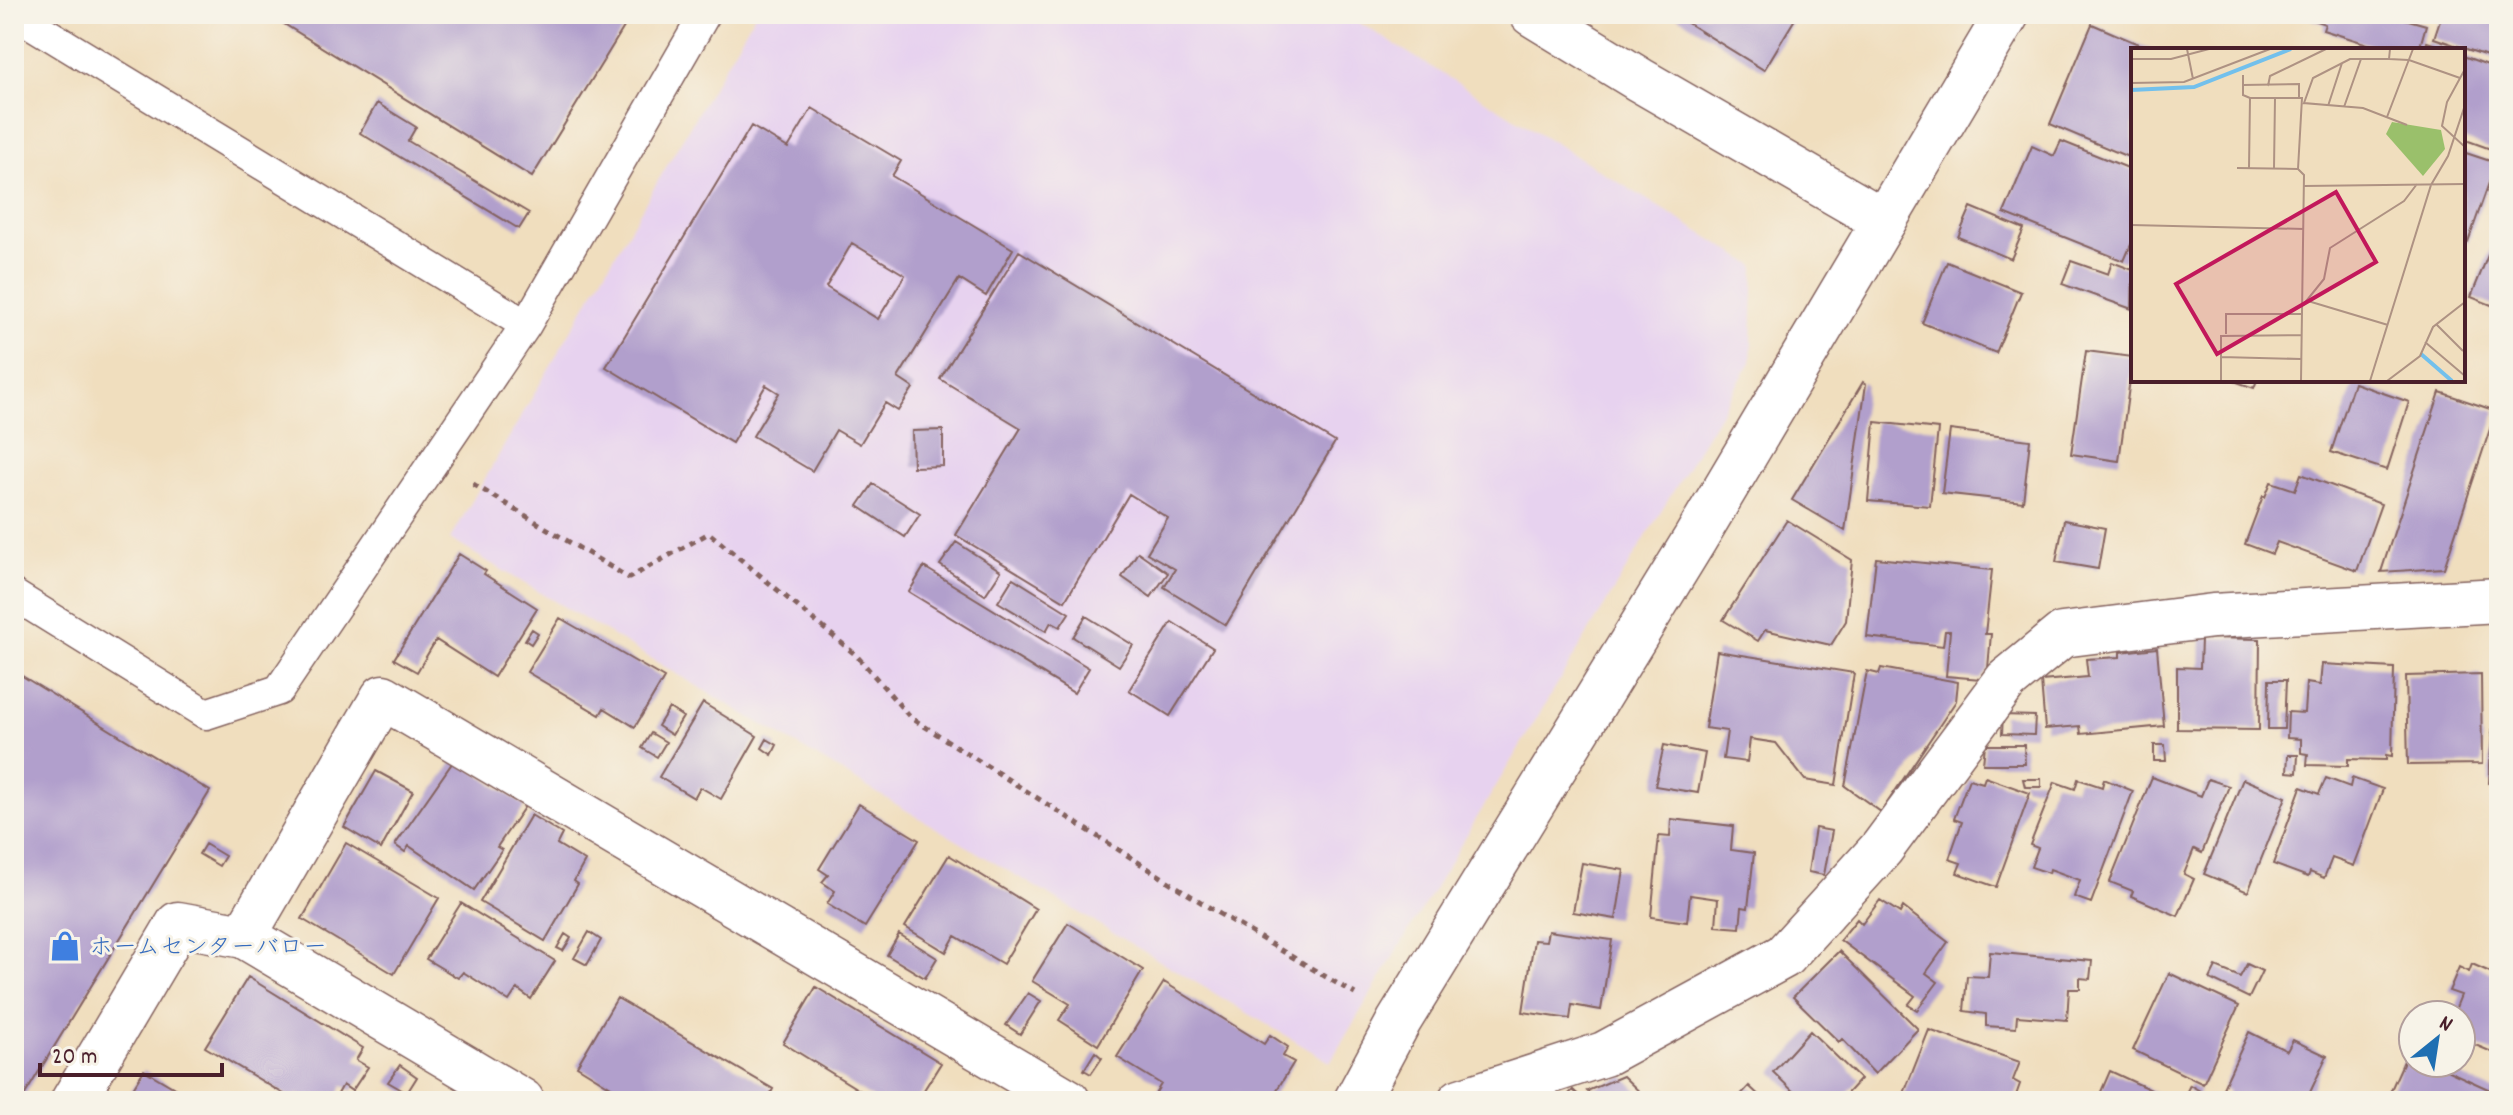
<svg xmlns="http://www.w3.org/2000/svg" width="2513" height="1115" font-family="Dekko,'Klee One',sans-serif">
  <style>
    .built { fill: #e7d2ef }
    .building { fill: #b19fcc; fill-rule: evenodd }
    .lines { fill: none; stroke-linecap: round; stroke-linejoin: round }
    .service-casing { stroke: #84625e; stroke-width: 33 }
    .minor-casing { stroke: #84625e; stroke-width: 47 }
    .tertiary-casing { stroke: #84625e; stroke-width: 47 }
    .path { stroke: #84625e; stroke-width: 5; stroke-dasharray: 6 6; stroke-linecap: butt }
    .service { stroke: #fff; stroke-width: 30 }
    .minor { stroke: #fff; stroke-width: 44 }
    .tertiary { stroke: #fff; stroke-width: 44 }
    .labels { text-anchor: middle; stroke-width: 6; stroke-linejoin: round; paint-order: stroke }
    .shop-label { font-size: 24px; fill: #366cbe; stroke: #f7f3e8; text-anchor: start }
    .inset-river { fill: none; stroke: #72c0ec; stroke-width: 4 }
    .inset-road { fill: none; stroke: #ae9283; stroke-width: 2 }
    .view { fill: #c2185b; fill-opacity: 0.15; stroke: #c2185b; stroke-width: 4 }
    .inset-edge { fill: none; stroke: #4a1f2b; stroke-width: 4 }
  </style>
  <rect width="100%" height="100%" fill="#f7f3e8"/>
  <filter id="ink" filterUnits="userSpaceOnUse"><feTurbulence type="fractalNoise" baseFrequency=".0125" numOctaves="2"/><feDisplacementMap in="SourceGraphic" scale="16" xChannelSelector="R" yChannelSelector="G"/><feConvolveMatrix kernelMatrix="1 2 1 2 8 2 1 2 1" color-interpolation-filters="sRGB"/></filter>
  <filter id="wash" filterUnits="userSpaceOnUse"><feTurbulence type="fractalNoise" baseFrequency=".006" numOctaves="4" result="noise"/><feDisplacementMap in="SourceGraphic" scale="32" xChannelSelector="R" yChannelSelector="G"/><feGaussianBlur stdDeviation="1.8" result="paint"/><feColorMatrix in="noise" values="0 0 0 0 0 0 0 0 0 0 0 0 0 0 0 0 0 1.4 0 .05"/><feComposite in="paint" operator="in"/></filter>
  <g filter="url(#wash)">
    <rect width="100%" height="100%" fill="#f0debe"/>
    <path class="built" d="M755,14H1345L1755,266L1751,362L1330,1062L450,539Z"/>
    <g id="blocks">
      <path class="building" d="M268,14H632L532,177Z
        M1673,14H1798L1764,70Z
        M2296,14H2406L2405,19L2426,25L2419,50L2396,46V50H2387L2323,30L2325,24Z
        M2442,14H2499V60L2434,38Z
        M2092,24L2152,50H2133V159L2050,124Z
        M2427,42L2450,49V50H2425Z
        M2463,56L2499,69V152L2463,139Z
        M377,103L416,127L408,141L529,213L519,229L360,133Z
        M812,108L901,161L892,176L1013,249L986,296L959,279L898,378L913,388L898,411L885,403L860,444L836,430L812,471L753,436L779,393L766,385L732,443L606,367L751,126L788,148ZM852,243L905,275L878,319L826,287Z
        M2061,141L2133,170V240L2124,261L2004,213L2032,146L2054,156Z
        M2463,152L2496,163L2468,242L2463,240Z
        M1971,207L2024,229L2011,259L1958,237Z
        M2499,228V308L2471,297Z
        M1019,251L1335,442L1226,625L1164,587L1175,569L1147,553L1168,518L1129,494L1065,601L956,535L1021,428L940,379Z
        M2071,261L2108,274L2112,262L2133,270L2132,309L2062,284Z
        M1947,262L2021,292L1996,353L1922,323Z
        M2086,351L2133,357L2119,461L2071,454Z
        M2231,380H2257L2254,388Z
        M1863,382L1866,384L1845,531L1792,500Z
        M2354,383L2409,402L2387,470L2331,452Z
        M2440,392L2496,411L2444,568L2381,572Z
        M1875,422L1938,429L1930,506L1868,501Z
        M943,430V466L913,467L912,431Z
        M1950,430L2030,440L2023,502L1942,493Z
        M2301,474L2381,504L2357,571L2277,542L2272,554L2245,544L2263,496L2265,497L2271,482L2295,490Z
        M873,484L920,514L905,537L858,506Z
        M1787,520L1852,560L1846,621L1831,645L1765,630L1758,641L1723,620Z
        M2064,520L2105,528L2098,569L2056,562Z
        M956,542L1001,571L985,595L940,565Z
        M1138,552L1168,573L1151,597L1122,577Z
        M459,554L486,571L484,574L537,608L494,677L436,640L417,672L394,659Z
        M1876,558L1992,570L1985,634H1991L1988,668L1981,679L1946,676L1950,631H1945L1943,646L1867,637Z
        M924,567L1089,668L1074,693L909,592Z
        M1013,578L1069,613L1060,627L1051,622L1046,631L998,602Z
        M1086,616L1133,645L1119,666L1073,637Z
        M560,618L664,678L635,727L604,708L600,715L527,672Z
        M1172,622L1213,648L1170,716L1129,690Z
        M532,629L538,633L531,644L525,640Z
        M2201,638L2260,639L2259,730L2177,729V667L2200,668Z
        M2157,648L2164,726L2081,734L2080,726L2045,729L2041,681L2088,677L2086,659L2120,657V652Z
        M1717,651L1854,673L1836,785L1805,780L1776,743L1750,739L1747,762L1723,759L1727,731L1705,728Z
        M2496,662H2499V784L2489,783Z
        M2322,664L2394,668L2392,756L2386,755V760L2348,759V766L2307,765L2308,754L2301,753V739L2287,738L2288,712L2304,713L2306,683L2320,685Z
        M1881,668L1958,682L1956,701L1881,812L1845,786L1867,671L1879,674Z
        M14,671L210,791L21,1101H14Z
        M2481,674L2482,764L2408,765L2406,676Z
        M2269,680H2286L2284,729H2268Z
        M703,703L757,736L721,799L700,787L694,798L659,777Z
        M669,708L683,717L672,735L658,726Z
        M2003,715L2035,716L2034,735L2002,734Z
        M651,733L666,742L657,757L642,748Z
        M767,739L777,745L772,755L762,748Z
        M1664,745L1705,753L1698,793L1655,786Z
        M1985,745H2024L2025,764H1983Z
        M2154,745H2165L2166,761H2154Z
        M2288,755H2298L2297,773L2287,772Z
        M455,759L525,806L497,847L502,850L474,890L409,846L405,852L395,845Z
        M376,771L413,791L381,849L344,827Z
        M1985,777L2030,793L1996,887L1957,873L1961,863L1949,859L1962,822L1954,819L1969,779L1983,783Z
        M2152,777L2201,796L2208,779L2229,786L2202,853L2194,849L2184,874L2194,879L2178,916L2131,896L2133,891L2110,882Z
        M2326,778L2350,787L2352,778L2383,789L2354,866L2332,858L2324,878L2310,872L2308,877L2273,864L2301,787L2319,794Z
        M2023,779H2041V787H2025Z
        M2078,779L2102,787L2104,779L2133,791L2091,903L2074,897L2080,880L2050,869L2049,873L2031,867L2038,848L2030,845L2055,782L2075,789Z
        M2243,779L2286,797L2248,892L2204,874Z
        M859,804L919,840L865,927L827,904L835,891L822,882L828,875L819,869Z
        M531,815L562,834L557,844L585,861L574,881L578,884L545,941L480,902Z
        M1671,819L1733,826L1731,850L1754,853L1748,908L1742,907L1740,928L1716,926L1718,899L1690,895L1687,922L1651,917L1659,836L1670,837Z
        M1815,828L1832,831L1824,875L1808,872Z
        M346,843L439,898L394,974L302,919Z
        M205,844L225,856L219,866L199,854Z
        M949,855L1036,909L1003,964L955,936L946,952L905,927Z
        M1582,863L1624,870L1616,919L1573,912Z
        M1880,900L1900,913L1903,907L1948,942L1926,973L1938,982L1917,1010L1908,1005L1915,996L1840,940L1857,919L1862,924Z
        M461,903L555,961L531,999L517,989L509,1001L463,972L458,978L426,959Z
        M1068,923L1143,970L1098,1045L1059,1020L1070,1004L1032,981Z
        M1548,931L1612,940L1601,1010L1572,1005L1570,1019L1523,1012L1534,940L1546,941Z
        M589,932L601,940L587,965L574,958Z
        M565,934L571,938L563,951L557,948Z
        M899,934L937,958L925,978L887,955Z
        M1839,951L1918,1029L1875,1074L1842,1039L1839,1042L1793,997Z
        M1990,952L2092,961L2090,979L2080,978V989H2069L2067,1020L2017,1016L2016,1028L1986,1026V1014L1964,1011L1967,976L1988,977Z
        M2247,964L2262,971L2249,998L2210,979L2216,967L2240,977Z
        M2472,964L2499,976V1055L2461,1039V1015H2453L2461,995L2449,991L2459,967L2469,972Z
        M2169,973L2239,1006L2203,1084L2133,1050Z
        M248,977L363,1048L356,1060L368,1067L352,1091L343,1085L334,1101H310L297,1094L294,1100L205,1047Z
        M1164,982L1264,1044L1270,1035L1288,1047L1283,1056L1294,1062L1270,1101H1151L1161,1084L1117,1057Z
        M816,987L941,1063L917,1101H877L783,1043Z
        M1028,993L1041,1001L1020,1034L1006,1025Z
        M617,998L773,1089L767,1101H634L577,1066Z
        M1929,1030L2020,1062L2013,1080L2020,1084L2014,1101H1901Z
        M1810,1031L1860,1079L1840,1101H1803L1773,1072Z
        M2249,1032L2287,1051L2293,1040L2327,1056L2306,1101H2224L2229,1091L2223,1088Z
        M1095,1052L1102,1058L1091,1074L1084,1070Z
        M2408,1052L2413,1055V1063H2431L2499,1094V1101H2386Z
        M400,1065L417,1077L407,1093L388,1082Z
        M144,1070L176,1089L174,1093L187,1101H125Z
        M2110,1071L2175,1101H2097Z
        M1623,1076L1649,1101H1592L1595,1098L1587,1091Z
        M2190,1085L2200,1091L2197,1096L2187,1091Z
        M1749,1086L1765,1101H1735Z
        M1573,1090L1585,1101H1562Z"/>
    </g>
  </g>
  <g filter="url(#ink)">
    <use href="#blocks" fill-opacity="0" stroke="#84625e" stroke-width="2"/>
    <g class="lines">
      <g class="service-casing">
        <path id="service" d="M15,14L526,325
          M14,595L206,714L279,690L526,325L705,14"/>
      </g>
      <g class="minor-casing">
        <path id="minor" d="M244,936L383,697L1068,1101
          M73,1101L178,924L244,936L522,1101
          M1356,1101L1399,1021L1695,539L2007,14
          M1460,1101L1604,1054L1784,956L1882,848L2006,681L2062,635L2213,616L2499,600"/>
      </g>
      <g class="tertiary-casing">
        <path id="tertiary" d="M1532,14L1640,80L1884,221"/>
      </g>
      <path class="path" d="M473,484L629,578L709,533L856,655L910,717L1218,913L1355,994"/>
      <use href="#service" class="service"/>
      <use href="#minor" class="minor"/>
      <use href="#tertiary" class="tertiary"/>
    </g>
  </g>
  <defs>
    <g id="shop-bare" transform="scale(2.4)"><path d="M-5-2.5h2.3a2.7 3.5 0 0 1 5.4 0H5L5.5 6h-11ZM-1.5-2.5h3a1.5 2.3 0 0 0-3 0Z" fill="#3f7fe0" stroke="#f7f3e8" stroke-width="2.5" paint-order="stroke"/></g>
  </defs>
  <g fill-rule="evenodd">
    <use href="#shop-bare" x="65" y="946"/>
  </g>
  <g class="labels">
    <g class="shop-label">
      <text x="89" y="954">ホームセンターバロー</text>
    </g>
  </g>
  <g transform="translate(2131 48)">
    <rect width="334" height="334" fill="#f0debe"/>
    <path d="M261,74L310,82L314,101L292,128L255,86Z" fill="#9ac06b"/>
    <path class="inset-river" d="M0,42L63,39L160,1M290,306L321,333"/>
    <path class="inset-road" d="M56,1L62,31M259,1L258,11H219L182,30L173,55L232,60L276,77M0,11H40L78,1M258,11L278,12L329,30M334,21L316,54L311,78L334,99M112,27V47L119,50M0,35L53,34L139,1M112,37L168,36V50M137,38L139,28L195,1M197,58L211,15M213,59L230,11M256,69L282,1M106,120L167,121L173,127L170,333M118,120L119,50H171L167,121M143,120L144,50M173,138L334,136M0,177L173,181M177,253L257,277M172,257L193,231L199,200L273,153L286,136M305,276L332,303M95,286V266H171M294,294L334,328M90,309L170,311M90,333V288L171,287M90,333H142M239,333L300,137L317,108L334,57M256,333L289,308L302,279L334,254"/>
    <path class="view" d="M205,144L245,214L86,306L45,236Z"/>
    <rect width="334" height="334" class="inset-edge"/>
  </g>
  <rect width="2513" height="1115" fill="none" stroke="#f7f3e8" stroke-width="48"/>
  <g transform="translate(2437 1039) rotate(30)"><circle r="38" fill="#f7f3e8" stroke="#b29e9c" stroke-width="2"/>
  <path d="M0-6L14 30L0 20L-14 30Z" fill="#1f6fb2"/>
  <text y="-12" font-size="22" font-weight="bold" text-anchor="middle" fill="#4a1f2b">N</text>
  </g>
  <path d="M40 1063v12h182v-12" fill="none" stroke="#4a1f2b" stroke-width="4"/>
  <text x="52" y="1063" font-size="24" fill="#4a1f2b" stroke="#f7f3e8" stroke-width="6" paint-order="stroke">20 m</text>
</svg>
